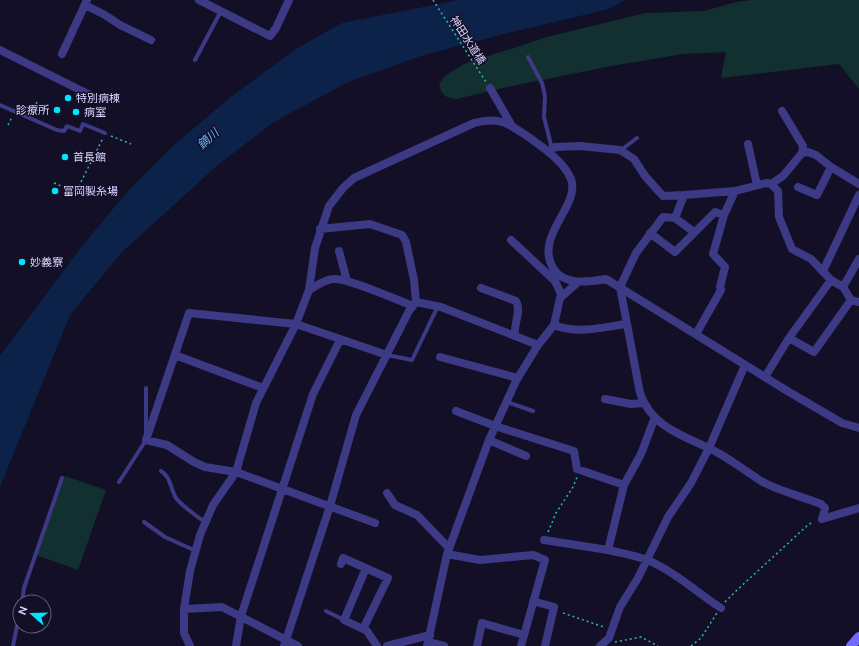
<svg xmlns="http://www.w3.org/2000/svg" width="859" height="646" font-family="Ubuntu,'Noto Sans JP',sans-serif">
  <style>
    .green { fill: #12302f }
    .water { fill: #0c2248 }
    .lines { fill: none; stroke-linecap: round; stroke-linejoin: round }
    .path { stroke: #2fb8b0; stroke-width: 1.5; stroke-dasharray: 2 3; stroke-linecap: butt }
    .lane { stroke: #3d3a85; stroke-width: 4 }
    .street { stroke: #3d3a85; stroke-width: 8 }
    .secondary { stroke: #6f6bff; stroke-width: 10 }
    .poi-dot { fill: #00e5ff; stroke: #130f26; stroke-width: 1.5 }
    .labels { text-anchor: middle; stroke-width: 3; stroke-linejoin: round; paint-order: stroke }
    .street-label { font-size: 11px; fill: #d9d4ff; stroke: #130f26 }
    .poi-label { font-size: 11px; fill: #d9d4ff; stroke: #130f26; text-anchor: start }
    .water-label { font-size: 12px; font-style: italic; fill: #62b6ff; stroke: #130f26 }
  </style>
  <rect width="100%" height="100%" fill="#130f26"/>
  <path class="green" d="M752,0H859V89L839,64L721,78L726,52L683,54L611,66L517,85L456,99C446,98 441,95 439,84L446,75L464,64L547,37L645,13L704,11L736,2Z
    M65,476L106,490L78,570L36,555Z"/>
  <path class="water" d="M459,0H625L609,9L512,32L424,55L348,82L274,122L219,164L121,253L70,315L0,487V356L82,246L128,191L175,144L232,96L296,49L342,23Z"/>
  <g class="lines">
    <path class="path" d="M433,0L486,82
      M32,113L38,100
      M8,125L12,117
      M111,136L131,144
      M54,183L76,192L103,138
      M548,532L556,513L573,487L577,477
      M725,602L737,590L809,524L814,522
      M563,613L604,627
      M615,642L641,637L658,646
      M691,646L701,638L717,613"/>
    <path class="lane" d="M528,57L542,83L545,96L544,117L551,145L550,149
      M195,60L221,11
      M0,105L57,130L64,131L67,126L80,131L83,124L105,133
      M621,150L637,138
      M387,355L412,360L438,306
      M507,402L533,411
      M161,471C171,477 170,488 176,498C183,507 195,515 205,522
      M119,482L146,440V388
      M144,522L165,537L196,551
      M22,602L24,588L62,478
      M326,611L344,620
      M13,646L20,611"/>
    <path class="street" d="M199,0L270,36L276,28L289,0
      M85,5L105,15L120,25L151,40
      M0,50L96,98
      M62,54L87,0
      M490,88L512,126
      M782,111L803,146L802,153
      M748,144L757,185
      M549,152L555,147L580,146L620,150L634,159L645,176L663,196L684,195
      M771,184L783,176L802,153L808,152L816,155L831,167L859,184
      M798,187L817,195L831,167
      M675,218L694,232
      M650,233L675,252L715,212L724,215
      M511,240L555,281L562,296
      M339,251L347,281
      M823,271L859,195
      M843,287L859,259
      M481,288L516,301C522,311 513,325 515,336
      M309,290C316,286 325,279 334,279C348,278 397,300 413,306
      M416,302L441,307L538,345
      M554,325C576,334 602,328 625,324
      M696,334L721,290L720,287L725,267L713,254L724,215L735,191
      M789,338L814,352L851,300
      M175,355L263,388
      M440,357L518,378
      M765,377L789,338L831,280
      M605,399L631,404L643,403
      M456,411L495,426L574,451L577,469L624,485L641,454L655,417
      M489,440L526,456
      M387,493L395,505L417,515L449,548
      M822,519L825,508L821,504C801,496 778,491 761,481C747,472 734,462 720,454C690,437 653,431 640,393L620,287L636,253L663,217L675,218L684,195L735,191L766,183L771,184L778,191L779,217L792,249L811,259L831,280L843,287L851,300L859,302
      M822,519L859,508
      M375,523L236,472L205,467L194,462L167,445L146,440L189,313L296,324L387,355
      M544,540L608,550L624,485
      M608,550C624,554 642,556 656,564C680,576 699,594 721,608
      M447,554L480,560L533,555L545,560L521,646
      M341,564L343,558L388,578L363,629L367,631L377,646
      M533,601L554,607L545,646
      M184,609L222,607L298,646
      M363,629L344,620L366,568
      M428,642L444,646
      M190,646L184,633V609L190,571L200,535L213,505L236,472L256,403L296,324L309,290L315,248L329,206L343,188L354,178L474,123C500,116 509,124 530,138C544,148 564,162 571,179C581,206 534,235 553,268C564,286 588,282 606,279L789,392L842,423L859,428
      M236,646L241,616L313,394L340,340
      M284,646L330,506L356,415L409,311L416,302L414,280L406,242L402,235L370,224L320,229
      M387,646L430,635
      M427,646L447,554L489,440L516,381L538,345L554,325L560,298L577,283
      M477,646L482,623L524,635
      M600,646L609,638L620,607L638,578L668,517L691,483L709,448L745,365"/>
    <path class="secondary" d="M851,646L859,637"/>
  </g>
  <g class="poi-dot">
    <circle cx="68" cy="98" r="4"/>
    <circle cx="57" cy="110" r="4"/>
    <circle cx="76" cy="112" r="4"/>
    <circle cx="65" cy="157" r="4"/>
    <circle cx="55" cy="191" r="4"/>
    <circle cx="22" cy="262" r="4"/>
  </g>
  <g class="labels">
    <g class="street-label">
      <text transform="translate(468 40) rotate(57)" y="4">神田水道橋</text>
    </g>
    <g class="poi-label">
      <text x="76" y="102">特別病棟</text>
      <text x="49" y="114" text-anchor="end">診療所</text>
      <text x="84" y="116">病室</text>
      <text x="73" y="161">首長館</text>
      <text x="63" y="195">富岡製糸場</text>
      <text x="30" y="266">妙義寮</text>
    </g>
    <g class="water-label">
      <text transform="translate(208 139) rotate(-43)" y="4">鏑川</text>
    </g>
  </g>
  <g transform="translate(32 614) rotate(290)"><circle r="19" fill="#130f26" stroke="#625e7d"/>
  <path d="M0-3L7 15L0 10L-7 15Z" fill="#00e5ff"/>
  <text y="-6" font-size="11" font-weight="bold" text-anchor="middle" fill="#d9d4ff">N</text>
  </g>
</svg>
